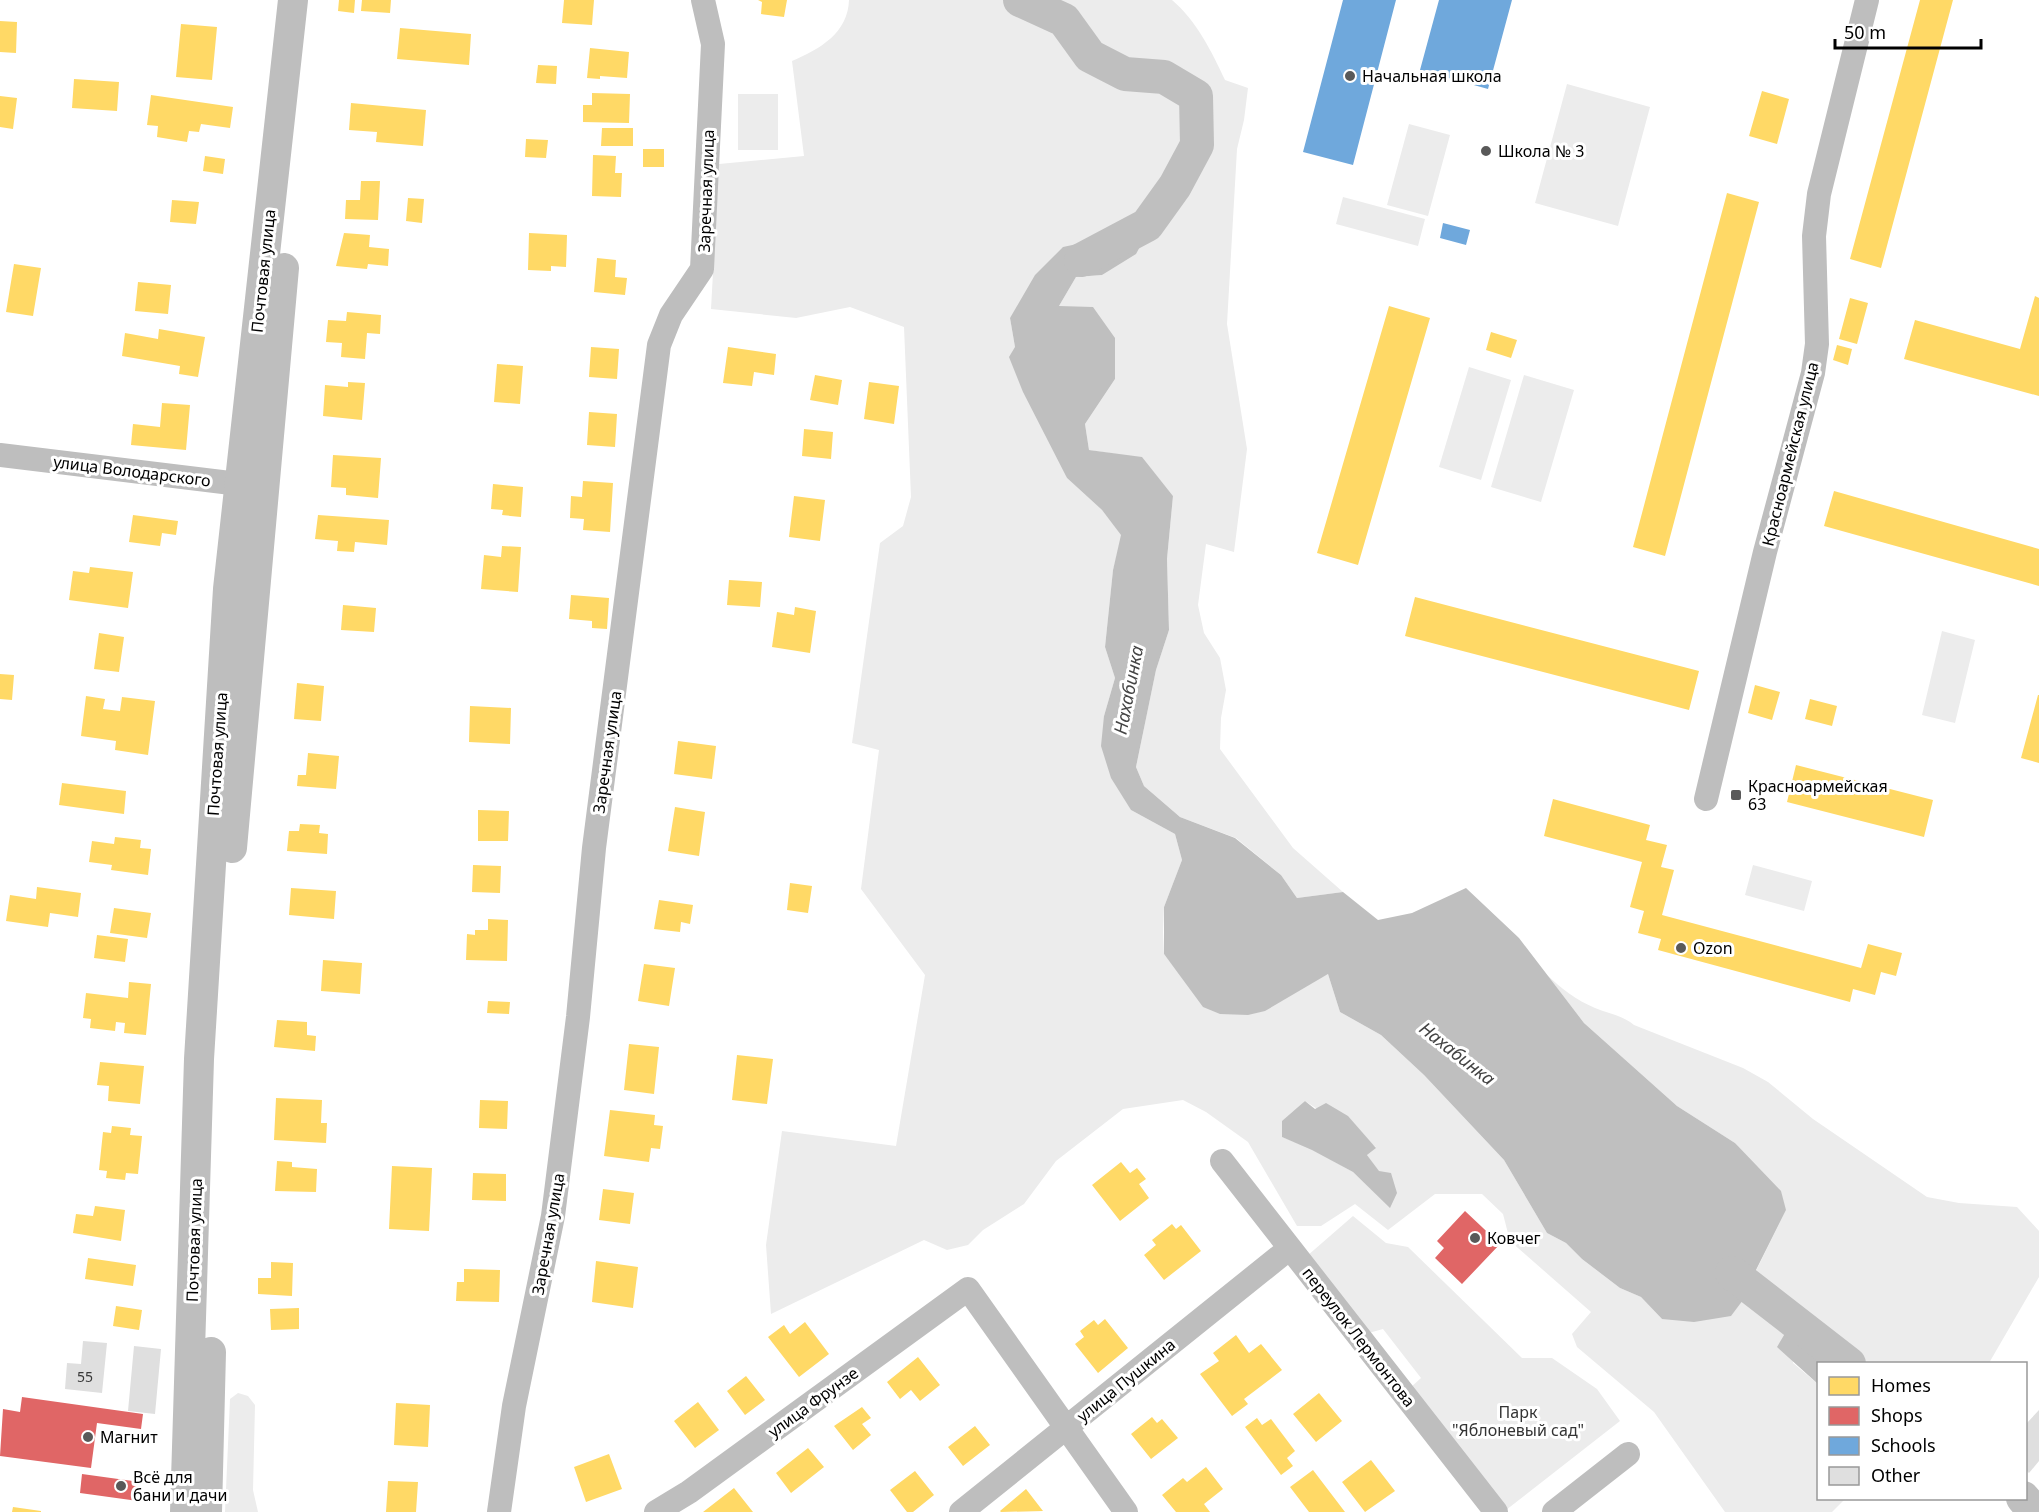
<svg xmlns="http://www.w3.org/2000/svg" width="2039" height="1512" font-family="'Noto Sans',sans-serif">
  <style>
    .green { fill: #ececec; fill-rule: evenodd }
    .water { fill: #bfbfbf }
    .homes { fill: #ffd966 }
    .shops { fill: #e06666 }
    .schools { fill: #6fa8dc }
    .lines { fill: none; stroke-linecap: round; stroke-linejoin: round }
    .river { stroke: #bfbfbf; stroke-width: 34 }
    .building { fill: #dfdfdf }
    .minor { stroke: #bebebe; stroke-width: 24 }
    .major { stroke: #bebebe; stroke-width: 30 }
    .poi-dot { fill: #595959; stroke: #fff; stroke-width: 2 }
    .labels { text-anchor: middle; stroke-width: 6; stroke-linejoin: round; paint-order: stroke }
    .number-label { font-size: 14px; fill: #383838 }
    .poi-label { font-size: 16px; fill: #000; stroke: #fff; text-anchor: start }
    .street-label { font-size: 16px; fill: #000; stroke: #fff }
    .park-label { font-size: 16px; fill: #333; stroke: #fff }
    .water-label { font-size: 18px; font-style: italic; fill: #444; stroke: #fff }
  </style>
  <rect width="100%" height="100%" fill="#fff"/>
  <path class="green" d="M849,0H1172C1196,20 1212,52 1225,80L1248,88L1244,120L1237,149L1227,324L1247,449L1234,552L1206,544L1198,605L1204,633L1220,658L1226,690L1221,718L1220,749L1293,848L1343,892L1297,898L1281,875L1236,838L1180,817L1144,786L1136,767L1156,670L1169,630L1167,559L1173,496L1142,458L1089,450L1085,424L1115,379L1059,306L1076,277L1102,275L1143,242L1110,237L1010,318L1015,347L1067,478L1102,510L1122,535L1113,570L1105,647L1115,678L1104,716L1131,810L1175,834L1182,860L1164,907L1163,932L1164,954L1179,973L1319,978L1328,974L1340,1012L1381,1035L1424,1075L1504,1160L1547,1233L1566,1243L1582,1259L1620,1288L1641,1297L1662,1319L1749,1292L1765,1305L1771,1297L1752,1279L1786,1210L1735,1143L1677,1106L1584,1023L1547,975C1562,989 1576,1000 1595,1008C1609,1014 1622,1015 1634,1025L1743,1068L1768,1082L1813,1119L1927,1197L1959,1203L2017,1207L2039,1231V1277L1989,1363H1857L1780,1305L1790,1325L1793,1363L1818,1384V1498L1845,1499L1832,1512H1725L1654,1412L1577,1347L1572,1334L1591,1312L1510,1241L1503,1214L1482,1194H1435L1388,1230L1355,1204L1321,1226H1297L1248,1142L1206,1112L1183,1100L1123,1109L1056,1161L1024,1204L983,1230L968,1245L947,1250L924,1240L771,1314L766,1245L782,1131L896,1146L925,975L861,889L879,750L852,743L880,543L903,526L911,497L904,327L850,307L796,318L711,309L719,164L804,156L792,61C820,49 848,33 849,0ZM1305,1101L1376,1147L1367,1155L1379,1172L1390,1207L1353,1172L1312,1149L1282,1137L1299,1107Z
    M1567,84L1650,107L1618,226L1535,203Z
    M738,94H778V150H738Z
    M1409,124L1450,135L1428,216L1387,205Z
    M1343,197L1425,219L1418,246L1336,224Z
    M1469,367L1511,380L1481,480L1439,467Z
    M1524,375L1574,390L1541,502L1491,487Z
    M1942,631L1975,640L1955,723L1922,715Z
    M1753,865L1812,881L1804,911L1745,895Z
    M1353,1216L1386,1243L1408,1247L1522,1358H1552L1597,1389L1620,1421L1506,1510L1410,1388L1421,1378L1383,1329L1365,1334L1307,1256Z
    M238,1393L248,1396L255,1405L253,1490L258,1512H225L230,1399Z"/>
  <path class="water" d="M1110,237L1143,241L1136,254L1102,275L1076,277L1059,306L1093,307L1115,338V379L1085,424L1089,450L1142,457L1173,496L1167,559L1169,630L1156,670L1136,767L1144,786L1180,817L1235,838L1281,875L1297,898L1343,892L1378,920L1412,913L1466,888L1519,938L1584,1023L1677,1106L1735,1143L1781,1191L1786,1210L1752,1278L1771,1297L1765,1305L1749,1292L1731,1316L1694,1322L1662,1319L1641,1297L1620,1288L1582,1259L1566,1243L1547,1233L1504,1160L1424,1075L1381,1035L1340,1012L1328,974L1265,1011L1248,1015L1220,1014L1203,1007L1164,954V907L1182,860L1175,834L1131,810L1111,778L1101,746L1104,716L1115,678L1105,647L1113,570L1121,535L1102,510L1067,478L1023,392L1009,357L1015,347L1010,318L1035,275L1063,247Z
    M1305,1101L1315,1109L1326,1103L1348,1116L1376,1148L1367,1155L1379,1171L1391,1173L1397,1193L1390,1208L1353,1172L1312,1150L1282,1137V1121Z
    M1780,1304L1857,1363L1818,1364V1384L1777,1347L1790,1325L1774,1312Z"/>
  <path class="homes" d="M339,0H355L354,13L338,11Z
    M362,0H391L390,13L361,11Z
    M564,0H594L592,25L562,23Z
    M758,0H787L784,17L761,14L762,2Z
    M1920,0H1953L1881,268L1850,259Z
    M0,21L17,22L16,53L0,52Z
    M181,24L217,27L212,80L176,77Z
    M400,28L471,34L469,65L397,59Z
    M590,48L629,52L627,78L600,76V79L587,78Z
    M538,65L557,66L556,84L536,83Z
    M74,79L119,82L117,111L72,108Z
    M1762,91L1789,99L1777,144L1749,136Z
    M592,93L630,94L629,123L583,122V105H592Z
    M151,95L233,107L230,128L201,124L199,132L189,131L187,142L157,137L158,126L147,125Z
    M0,96L17,98L13,129L0,127Z
    M351,103L426,110L423,146L376,142L377,132L349,130Z
    M602,128H633V146H601Z
    M526,139L548,140L546,158L525,157Z
    M643,149H664V167H643Z
    M593,155L616,156L615,173H622L621,197L592,196Z
    M205,156L225,159L223,174L203,171Z
    M361,181H380L378,220L345,219L346,200H360Z
    M1727,193L1759,202L1665,556L1633,547Z
    M408,198L424,199L422,223L406,221Z
    M172,200L199,202L196,224L170,222Z
    M344,233L370,235L369,247L389,249L388,266L368,264L367,269L336,266Z
    M529,233L567,235L566,267L551,266V271L528,270Z
    M597,258L616,260L615,277L627,278L625,295L594,292Z
    M14,264L41,268L33,316L6,312Z
    M138,282L171,285L168,314L135,311Z
    M2035,296L2039,298V396L1904,359L1915,320L2020,349Z
    M1850,298L1868,303L1857,344L1839,339Z
    M1389,306L1430,318L1358,565L1317,553Z
    M347,312L381,315L380,334L367,333L365,359L341,357L342,343L326,342L328,320L346,321Z
    M159,329L205,337L198,377L179,374L180,366L122,356L125,333L158,339Z
    M1491,332L1517,340L1511,358L1486,350Z
    M1837,345L1852,349L1848,365L1833,360Z
    M591,347L619,349L617,379L589,377Z
    M728,347L776,354L774,375L754,372L752,386L723,383Z
    M497,364L523,366L520,404L494,402Z
    M815,375L842,380L838,405L810,400Z
    M348,382L365,383L362,420L323,416L325,385L348,387Z
    M869,382L899,386L894,424L864,419Z
    M162,403L190,405L186,450L131,445L133,424L160,427Z
    M589,412L617,414L615,447L587,445Z
    M804,429L833,432L831,459L802,456Z
    M333,455L381,458L378,498L346,495V488L331,487Z
    M583,481L613,483L610,532L583,530L584,519L570,518L571,496L582,497Z
    M493,484L523,487L521,517L502,515L503,510L491,509Z
    M1834,491L2039,549V586L1824,526Z
    M794,496L825,500L820,541L789,537Z
    M133,515L178,521L176,535L162,533L160,546L129,542Z
    M318,515L389,520L387,545L355,542L354,552L337,551L338,541L315,539Z
    M502,546L521,547L518,592L481,589L484,555L501,557Z
    M90,567L133,572L128,608L69,600L73,571L89,573Z
    M729,580L762,582L760,607L727,605Z
    M571,595L609,598L607,629L592,628V621L569,619Z
    M1415,597L1699,671L1689,710L1405,636Z
    M343,605L376,608L374,632L341,630Z
    M795,607L816,611L810,653L772,647L777,612L794,615Z
    M99,633L124,637L119,672L94,669Z
    M0,674L14,675L12,700L0,699Z
    M297,683L324,686L321,721L294,719Z
    M1755,685L1780,692L1772,720L1748,713Z
    M2038,695H2039V763L2021,758Z
    M86,696L105,699L103,709L120,711L122,697L155,701L148,755L115,750L116,741L81,736Z
    M1810,699L1837,706L1832,726L1805,719Z
    M470,706L511,708L510,744L469,742Z
    M678,741L716,746L712,779L674,774Z
    M308,753L339,756L336,789L297,786L298,775H306Z
    M1796,765L1933,800L1924,837L1787,802Z
    M62,783L126,791L124,814L59,805Z
    M1553,799L1650,825L1646,840L1667,845L1661,867L1674,870L1662,915L1861,968L1868,944L1902,953L1896,976L1881,972L1875,995L1853,989L1850,1002L1658,950L1661,939L1638,933L1644,911L1630,907L1642,862L1544,836Z
    M675,807L705,812L699,856L668,851Z
    M478,810L509,811L508,841H478Z
    M300,824L320,825L319,833L328,834L327,854L287,851L289,831H299Z
    M115,837L141,840L140,848L151,849L148,875L111,870L112,865L89,862L92,841L114,844Z
    M473,865L501,866L500,893L472,892Z
    M790,883L812,886L808,913L787,910Z
    M37,887L81,893L78,917L50,913L48,927L6,921L10,895L36,899Z
    M291,888L336,891L334,919L289,915Z
    M659,900L693,905L690,924L681,922L680,932L654,929Z
    M114,908L151,913L147,938L110,933Z
    M488,919L508,920L507,961L466,960L467,934L475,935V930H488Z
    M97,935L128,939L125,962L94,958Z
    M323,960L362,963L360,994L321,991Z
    M644,964L675,968L669,1006L638,1001Z
    M129,982L151,984L146,1035L124,1033L125,1023L116,1022L115,1031L90,1028L91,1019L83,1018L86,993L128,998Z
    M488,1001L510,1002L509,1014L487,1013Z
    M277,1020L307,1022V1035L316,1036L315,1051L274,1047Z
    M629,1044L659,1047L654,1094L624,1090Z
    M737,1055L773,1059L767,1104L732,1100Z
    M100,1062L144,1066L140,1104L108,1101L109,1086L97,1085Z
    M276,1098L322,1100L321,1123H327L326,1143L274,1140Z
    M480,1100L508,1101L507,1129L479,1128Z
    M610,1110L655,1115L654,1125L663,1126L660,1149L651,1148L649,1162L604,1156Z
    M112,1126L131,1128L130,1135L142,1136L138,1174L126,1173L125,1180L106,1178L107,1171L99,1170L103,1132L111,1133Z
    M277,1161L292,1162V1167L317,1169L316,1192L275,1191Z
    M1121,1162L1130,1173L1137,1168L1146,1179L1139,1184L1149,1198L1120,1221L1092,1185Z
    M392,1166L432,1168L429,1231L389,1229Z
    M473,1173L506,1174V1201L472,1200Z
    M603,1189L634,1193L630,1224L599,1220Z
    M95,1206L125,1210L121,1241L73,1233L76,1214L93,1216Z
    M1172,1224L1176,1229L1181,1225L1201,1251L1164,1280L1144,1255L1156,1245L1152,1240Z
    M88,1258L136,1265L133,1286L85,1279Z
    M596,1261L638,1267L633,1308L592,1302Z
    M271,1262L293,1263L292,1296L258,1294V1278H271Z
    M464,1269L500,1270L499,1302L456,1301L457,1282H464Z
    M116,1306L142,1310L139,1330L113,1326Z
    M299,1308V1329L271,1330L270,1309Z
    M1105,1319L1128,1348L1098,1373L1075,1344L1084,1337L1080,1331L1094,1320L1098,1325Z
    M805,1322L829,1354L799,1377L768,1337L784,1325L790,1334Z
    M1236,1335L1249,1353L1261,1344L1282,1370L1244,1399L1248,1404L1232,1416L1200,1374L1219,1361L1213,1353Z
    M918,1357L940,1385L920,1401L911,1390L900,1399L887,1382Z
    M746,1376L765,1400L745,1415L727,1391Z
    M1319,1393L1342,1421L1316,1442L1293,1414Z
    M698,1402L719,1430L695,1448L674,1421Z
    M396,1403L430,1405L428,1447L394,1445Z
    M862,1407L871,1418L862,1424L871,1435L853,1450L834,1426Z
    M1152,1417L1157,1423L1162,1419L1178,1438L1151,1459L1131,1434Z
    M1257,1418L1262,1425L1271,1419L1295,1451L1287,1458L1293,1466L1281,1475L1245,1427Z
    M975,1426L990,1445L963,1466L948,1447Z
    M808,1448L824,1467L791,1493L776,1473Z
    M609,1454L622,1489L586,1502L574,1467Z
    M1371,1460L1395,1491L1365,1512L1342,1482Z
    M1206,1467L1223,1489L1204,1504L1210,1512H1176L1162,1495L1183,1478L1187,1482Z
    M1313,1470L1345,1512H1309L1290,1487Z
    M915,1471L934,1495L913,1512H907L890,1490Z
    M388,1481L418,1482L416,1512H386Z
    M734,1488L753,1512H703Z
    M1026,1489L1043,1511L1001,1512L1000,1511Z
    M13,1507L41,1511V1512H12Z"/>
  <path class="shops" d="M1465,1211L1500,1244L1462,1284L1435,1258L1444,1248L1437,1241Z
    M22,1397L143,1414L141,1429L97,1423L91,1468L0,1456L3,1409L20,1412Z
    M82,1474L140,1482L138,1501L80,1493Z"/>
  <path class="schools" d="M1343,0H1396L1353,165L1303,152Z
    M1439,0H1512L1488,89L1420,70Z
    M1443,223L1470,230L1466,245L1440,238Z"/>
  <g class="lines">
    <path class="river" d="M1020,0L1064,20L1090,56L1125,74L1164,77L1196,96L1197,145L1175,186L1147,225L1081,260
      M1732,1273L1849,1364
      M2023,1498L2035,1512"/>
  </g>
  <path class="building" d="M83,1341L107,1343L102,1393L65,1389L67,1363L81,1364Z
    M134,1346L161,1349L155,1414L128,1411Z
    M2039,1410V1461L2029,1473L2026,1470V1424Z"/>
  <g class="lines">
    <path class="minor" d="M0,455L256,486
      M1706,799L1765,552L1813,373L1817,344L1814,236L1819,194L1867,0
      M1222,1161L1496,1512
      M499,1512L514,1406L553,1216L578,1017L594,848L659,345L671,315L702,269L713,44L703,0
      M656,1512L689,1492L968,1289L1126,1512
      M961,1512L1290,1248
      M1554,1512L1628,1454"/>
    <path class="major" d="M232,848L284,268
      M185,1512L199,1059L228,589L293,0
      M207,1512L211,1352"/>
  </g>
  <g class="poi-dot">
    <circle cx="1350" cy="76" r="6"/>
    <circle cx="1486" cy="151" r="6"/>
    <rect x="1730" y="789" width="12" height="12" rx="3"/>
    <circle cx="1681" cy="948" r="6"/>
    <circle cx="1475" cy="1238" r="6"/>
    <circle cx="88" cy="1437" r="6"/>
    <circle cx="121" cy="1486" r="6"/>
  </g>
  <g class="labels">
    <g class="number-label">
      <text x="85" y="1382">55</text>
    </g>
    <g class="poi-label">
      <text x="1362" y="82">Начальная школа</text>
      <text x="1498" y="157">Школа № 3</text>
      <text x="1748" y="792">Красноармейская<tspan x="1748" dy="18">63</tspan></text>
      <text x="1693" y="954">Ozon</text>
      <text x="1487" y="1244">Ковчег</text>
      <text x="100" y="1443">Магнит</text>
      <text x="133" y="1483">Всё для<tspan x="133" dy="18">бани и дачи</tspan></text>
    </g>
    <g class="street-label">
      <text transform="translate(706 191) rotate(-88)" y="6">Заречная улица</text>
      <text transform="translate(263 271) rotate(-84)" y="6">Почтовая улица</text>
      <text transform="translate(1790 454) rotate(-76)" y="6">Красноармейская улица</text>
      <text transform="translate(132 471) rotate(7)" y="6">улица Володарского</text>
      <text transform="translate(607 752) rotate(-82)" y="6">Заречная улица</text>
      <text transform="translate(217 754) rotate(-86)" y="6">Почтовая улица</text>
      <text transform="translate(548 1234) rotate(-80)" y="6">Заречная улица</text>
      <text transform="translate(194 1240) rotate(-88)" y="6">Почтовая улица</text>
      <text transform="translate(1359 1337) rotate(52)" y="6">переулок Лермонтова</text>
      <text transform="translate(1126 1380) rotate(-39)" y="6">улица Пушкина</text>
      <text transform="translate(813 1402) rotate(-36)" y="6">улица Фрунзе</text>
    </g>
    <g class="park-label">
      <text x="1518" y="1418">Парк<tspan x="1518" dy="18">"Яблоневый сад"</tspan></text>
    </g>
    <g class="water-label">
      <text transform="translate(1129 690) rotate(-79)" y="6">Нахабинка</text>
      <text transform="translate(1457 1054) rotate(38)" y="6">Нахабинка</text>
    </g>
  </g>
  <rect x="1817" y="1362" width="210" height="138" fill="#ffffff" stroke="#999999" stroke-width="1.5"/>
  <rect x="1829" y="1377" width="30" height="18" fill="#ffd966" stroke="#999999" stroke-width="1.5"/>
  <text x="1871" y="1392" font-size="18" fill="#000000">Homes</text>
  <rect x="1829" y="1407" width="30" height="18" fill="#e06666" stroke="#999999" stroke-width="1.5"/>
  <text x="1871" y="1422" font-size="18" fill="#000000">Shops</text>
  <rect x="1829" y="1437" width="30" height="18" fill="#6fa8dc" stroke="#999999" stroke-width="1.5"/>
  <text x="1871" y="1452" font-size="18" fill="#000000">Schools</text>
  <rect x="1829" y="1467" width="30" height="18" fill="#dfdfdf" stroke="#999999" stroke-width="1.5"/>
  <text x="1871" y="1482" font-size="18" fill="#000000">Other</text>
  <path d="M1835 39v9h146v-9" fill="none" stroke="#000000" stroke-width="3"/>
  <text x="1844" y="39" font-size="18" fill="#000000" stroke="#ffffff" stroke-width="4.5" paint-order="stroke">50 m</text>
</svg>
